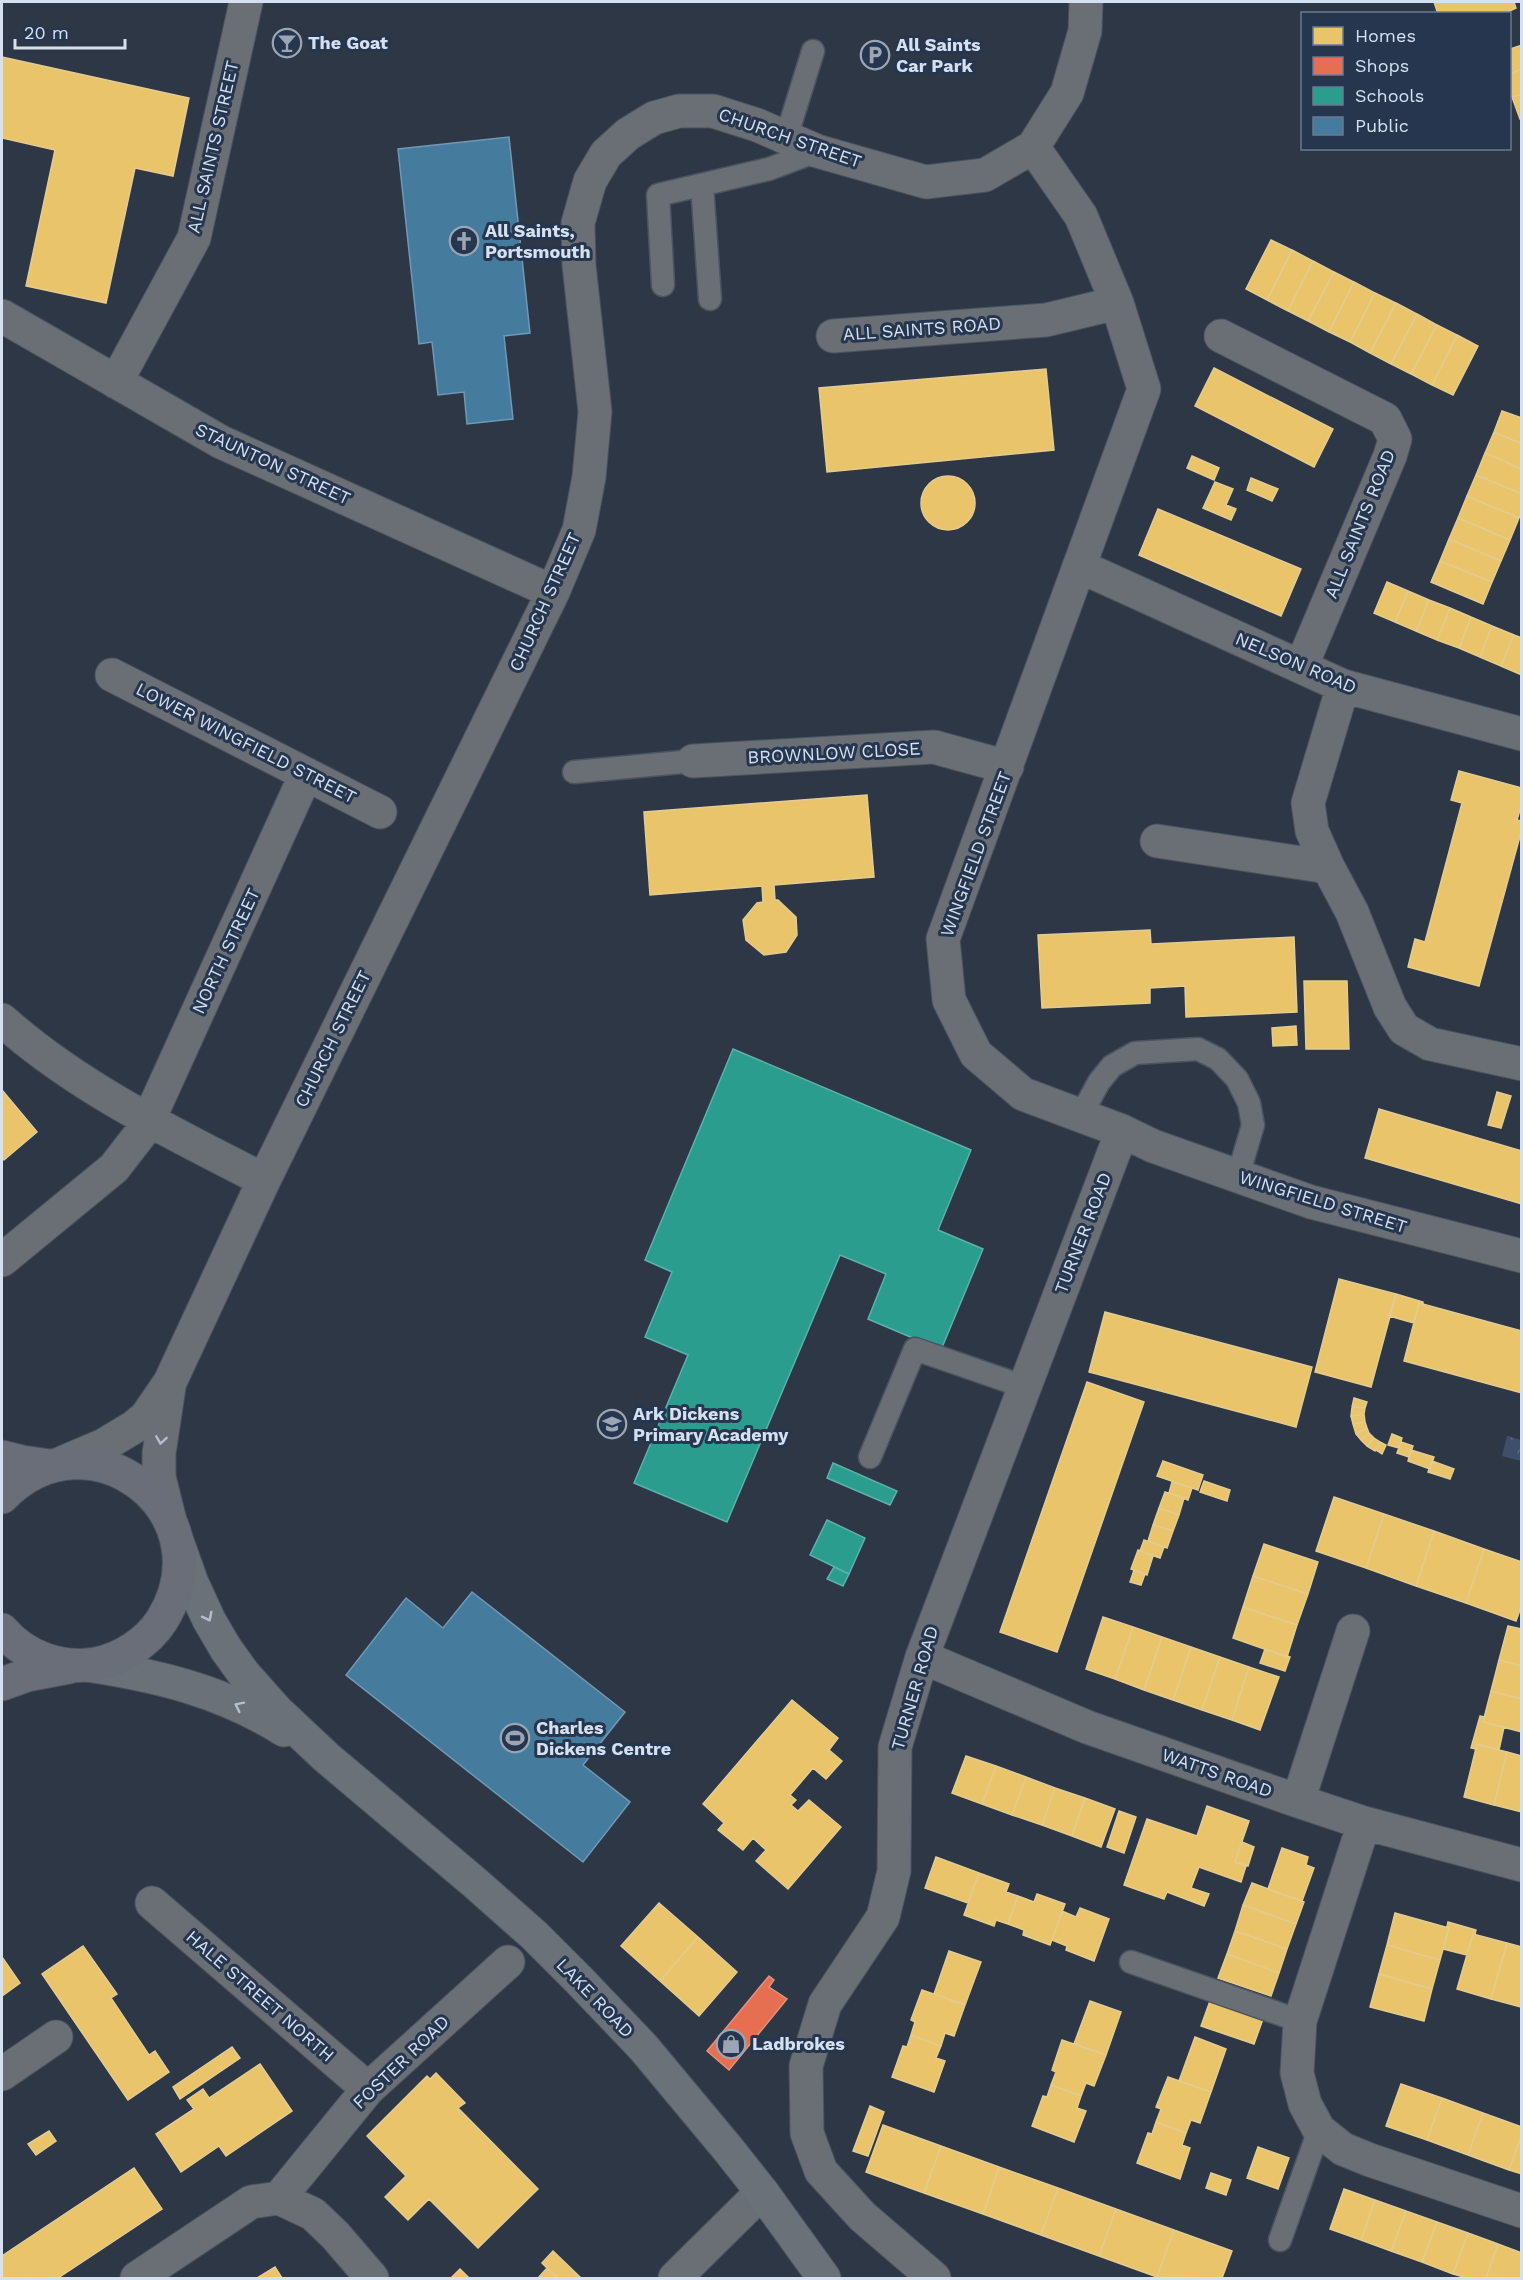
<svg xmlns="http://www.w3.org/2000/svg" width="1523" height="2280" font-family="'Work Sans',sans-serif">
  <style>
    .forest { fill: url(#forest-crowns) }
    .homes { fill: #e9c46a; stroke: #e3cc92; stroke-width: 1.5 }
    .shops { fill: #e76f51; stroke: #e29181; stroke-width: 1.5 }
    .schools { fill: #2a9d8f; stroke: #5db1ac; stroke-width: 1.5 }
    .public { fill: #457b9d; stroke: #7099b6; stroke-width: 1.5 }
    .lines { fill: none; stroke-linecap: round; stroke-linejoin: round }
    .lane-casing { stroke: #4a535f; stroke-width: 25 }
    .street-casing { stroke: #4a535f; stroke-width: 35 }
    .secondary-casing { stroke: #4a535f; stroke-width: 35 }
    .primary-casing { stroke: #4a535f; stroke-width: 35 }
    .lane { stroke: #6a6e75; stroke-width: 22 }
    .street { stroke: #6a6e75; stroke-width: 33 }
    .secondary { stroke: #6a7179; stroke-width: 33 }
    .primary { stroke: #696e79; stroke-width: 33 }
    .oneway { stroke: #b5becb }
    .oneway2 { stroke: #b5bfcc }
    .labels { text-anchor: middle; stroke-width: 6; stroke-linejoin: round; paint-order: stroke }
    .poi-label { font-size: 18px; font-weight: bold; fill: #d5e0f0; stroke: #25364e; text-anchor: start }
    .street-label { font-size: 18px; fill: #d5e0f0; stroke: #25364e }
  </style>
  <defs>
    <pattern id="forest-crowns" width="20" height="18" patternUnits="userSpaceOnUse" patternTransform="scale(1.5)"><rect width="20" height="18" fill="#3d4f6a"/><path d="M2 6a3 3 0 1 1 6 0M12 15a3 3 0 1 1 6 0" fill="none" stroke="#586880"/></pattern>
  </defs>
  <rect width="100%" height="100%" fill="#2e3745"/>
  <path class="forest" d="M1507,1436L1521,1440V1461L1502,1456Z"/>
  <path class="homes" d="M1434,2H1514L1516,8L1503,14H1438Z
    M1522,45V69L1510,74V49Z
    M2,57L189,98L173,176L135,168L106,303L26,286L55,150L2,138Z
    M1522,69V94L1512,97L1510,89V74Z
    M1522,94V118L1520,119L1512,97Z
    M1271,240L1292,250L1267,300L1246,289Z
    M1292,250L1313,261L1288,311L1267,300Z
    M1313,261L1334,272L1308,321L1288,311Z
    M1334,272L1354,282L1329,332L1308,321Z
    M1354,282L1375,293L1350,342L1329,332Z
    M1375,293L1396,303L1370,353L1350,342Z
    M1396,303L1417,314L1391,364L1370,353Z
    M1417,314L1437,325L1411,374L1391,364Z
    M1437,325L1457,335L1432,385L1411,374Z
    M1457,335L1478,346L1453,395L1432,385Z
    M1214,368L1333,429L1314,467L1195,406Z
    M1046,369L1054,450L827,472L819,388Z
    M1502,411L1522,418V444L1494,432Z
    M1494,432L1522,444V469L1485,453Z
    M1485,453L1522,469V494L1476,475Z
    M1192,456L1219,468L1214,480L1187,468Z
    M1476,475L1522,494V512L1519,518L1467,496Z
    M921 503a27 27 0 1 1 54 0a27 27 0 1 1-54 0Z
    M1251,478L1278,489L1272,501L1247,490Z
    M1215,482L1233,489L1226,505L1236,509L1231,520L1203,508Z
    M1467,496L1519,518L1510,540L1458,518Z
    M1158,509L1301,569L1281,616L1139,555Z
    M1458,518L1510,540L1501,561L1449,539Z
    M1449,539L1501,561L1492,582L1440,561Z
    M1440,561L1492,582L1483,604L1431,582Z
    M1387,582L1408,591L1395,622L1374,613Z
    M1408,591L1429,600L1416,631L1395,622Z
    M1429,600L1450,608L1437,640L1416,631Z
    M1450,608L1471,617L1459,648L1437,640Z
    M1471,617L1492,626L1480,657L1459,648Z
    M1492,626L1514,635L1501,666L1480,657Z
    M1514,635L1522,638V675L1501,666Z
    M1459,771L1522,788V803L1517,820L1522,821V829L1479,986L1408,967L1415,939L1425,942L1462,803L1451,800Z
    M867,795L874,877L774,885L775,900H778L796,917L797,935L786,952L764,955L746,940L743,920L757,903L763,902L762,886L650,895L644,812Z
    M1150,930L1151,944L1294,937L1297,1012L1186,1017L1185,986L1150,988V1003L1042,1008L1038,935Z
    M1304,981H1347L1349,1049H1306Z
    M1296,1026L1297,1045L1273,1046L1272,1028Z
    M2,1090L37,1132L4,1160L2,1157Z
    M1497,1092L1511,1096L1501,1128L1488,1125Z
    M1379,1109L1522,1151V1204L1365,1158Z
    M1339,1279L1396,1294L1371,1387L1315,1372Z
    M1396,1294L1423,1302V1304L1419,1303L1414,1323L1389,1316Z
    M1419,1303L1522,1331V1393L1404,1361Z
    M1105,1312L1312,1367L1296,1427L1089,1372Z
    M1087,1382L1144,1402L1057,1652L1000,1632Z
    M1354,1398L1367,1402L1365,1408L1352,1407Z
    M1352,1407L1365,1408L1364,1414L1351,1416Z
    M1364,1414L1365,1422L1353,1424L1351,1416Z
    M1365,1422L1367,1428L1356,1434L1353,1424Z
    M1367,1428L1369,1433L1361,1440L1356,1434Z
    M1369,1433L1374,1438L1367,1446L1361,1440Z
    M1392,1434L1402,1438L1399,1448L1388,1445Z
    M1374,1438L1380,1442L1375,1451L1367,1446Z
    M1380,1442L1386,1445L1382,1454L1376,1450Z
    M1401,1442L1413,1446L1409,1457L1397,1453Z
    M1411,1450L1434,1457L1430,1469L1408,1461Z
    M1163,1461L1203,1475L1198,1490L1157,1476Z
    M1432,1461L1454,1469L1450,1479L1428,1472Z
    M1204,1481L1230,1490L1227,1501L1200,1492Z
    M1172,1482L1192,1488L1188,1500L1169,1493Z
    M1165,1492L1184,1498L1179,1515L1159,1508Z
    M1334,1497L1384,1514L1366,1568L1316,1551Z
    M1159,1508L1179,1515L1173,1531L1153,1525Z
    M1384,1514L1434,1531L1416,1586L1366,1568Z
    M1153,1525L1173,1531L1167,1548L1148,1541Z
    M1434,1531L1484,1549L1466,1603L1416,1586Z
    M1144,1540L1164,1547L1160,1558L1140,1551Z
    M1264,1544L1318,1562L1308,1594L1253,1576Z
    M1484,1549L1522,1562V1604L1516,1621L1466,1603Z
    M1138,1550L1153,1556L1147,1575L1131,1569Z
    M1134,1570L1145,1574L1141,1585L1130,1582Z
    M1253,1576L1308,1594L1297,1625L1243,1607Z
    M1243,1607L1297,1625L1287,1657L1233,1638Z
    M1103,1617L1133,1627L1115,1679L1086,1669Z
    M1508,1626L1522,1629V1666L1499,1660Z
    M1133,1627L1162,1637L1144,1690L1115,1679Z
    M1162,1637L1191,1647L1173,1700L1144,1690Z
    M1191,1647L1220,1657L1202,1710L1173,1700Z
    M1265,1649L1290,1657L1285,1671L1260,1663Z
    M1220,1657L1249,1667L1232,1720L1202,1710Z
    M1499,1660L1522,1666V1699L1491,1691Z
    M1249,1667L1279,1677L1260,1730L1232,1720Z
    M1491,1691L1522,1699V1732L1483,1722Z
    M792,1700L838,1738L829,1750L842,1761L826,1779L813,1768L790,1795L796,1800L791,1805L798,1811L809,1800L841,1827L788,1889L756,1861L766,1850L753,1838L743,1850L718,1830L724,1823L703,1804Z
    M1480,1716L1485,1717L1483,1722L1504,1727L1499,1750L1477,1744L1476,1749L1471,1748Z
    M1477,1744L1507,1752L1494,1805L1464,1797Z
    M1507,1752L1522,1756V1812L1494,1805Z
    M966,1756L996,1766L982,1804L952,1793Z
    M996,1766L1026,1777L1012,1815L982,1804Z
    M1026,1777L1055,1788L1042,1825L1012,1815Z
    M1055,1788L1085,1798L1072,1836L1042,1825Z
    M1085,1798L1115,1809L1101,1847L1072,1836Z
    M1207,1806L1249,1821L1235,1862L1246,1866L1241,1882L1199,1867L1191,1888L1209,1894L1204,1906L1167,1892L1164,1899L1124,1885L1147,1819L1197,1836Z
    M1119,1811L1136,1817L1124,1853L1107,1847Z
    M1242,1842L1254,1847L1248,1866L1235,1862Z
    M1282,1848L1308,1857L1306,1865L1314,1868L1302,1901L1268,1889Z
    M936,1857L979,1873L968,1903L925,1888Z
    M979,1873L1009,1884L1006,1892L1018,1896L1008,1924L996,1920L994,1926L964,1915Z
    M1252,1883L1304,1902L1296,1924L1243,1905Z
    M1037,1894L1065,1904L1050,1945L1023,1935L1024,1930L1008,1924L1018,1896L1034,1902Z
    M659,1903L698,1937L660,1981L621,1946Z
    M1243,1905L1296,1924L1287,1949L1235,1931Z
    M1080,1908L1109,1919L1094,1961L1066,1950L1067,1946L1052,1940L1062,1911L1076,1917Z
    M1395,1913L1449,1928L1440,1960L1387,1945Z
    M1448,1922L1476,1930L1475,1934H1473L1467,1955L1443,1949L1449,1928L1447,1927Z
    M1235,1931L1287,1949L1279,1973L1227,1954Z
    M1473,1934L1507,1943L1491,1999L1457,1989Z
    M698,1937L737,1972L699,2016L660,1981Z
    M1507,1943L1522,1947L1521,2007L1491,1999Z
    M1387,1945L1440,1960L1432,1989L1379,1974Z
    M83,1946L117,1994L111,1998L149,2055L155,2051L169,2072L128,2100L42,1974Z
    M949,1951L981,1962L965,2005L934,1994Z
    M1227,1954L1279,1973L1271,1996L1218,1978Z
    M2,1957L20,1983L2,1996Z
    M1379,1974L1432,1989L1424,2021L1370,2007Z
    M922,1990L965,2005L954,2036L945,2033L941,2046L911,2035L915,2022L911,2020Z
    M1090,2001L1121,2012L1106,2055L1074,2044Z
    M1210,2001L1263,2019L1254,2044L1201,2026Z
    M911,2035L941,2046L936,2058L945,2061L934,2092L892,2077L903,2046L907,2047Z
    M1195,2037L1226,2049L1211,2092L1179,2081Z
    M1062,2040L1106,2055L1094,2086L1086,2083L1081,2096L1051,2085L1056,2072L1052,2070Z
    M232,2047L240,2058L180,2099L173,2087Z
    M260,2064L292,2111L226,2156L219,2146L181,2172L156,2134L194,2109L187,2100L203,2089L209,2098Z
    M436,2073L465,2103L458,2108L538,2189L478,2248L429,2199L408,2220L385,2197L406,2176L367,2136L427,2076L430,2079Z
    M1168,2077L1211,2092L1200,2123L1191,2120L1186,2133L1156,2122L1161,2109L1156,2107Z
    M1401,2084L1442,2098L1427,2140L1386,2126Z
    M1051,2085L1081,2096L1077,2108L1086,2111L1074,2142L1032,2126L1043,2096L1047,2097Z
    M1442,2098L1483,2113L1468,2155L1427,2140Z
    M870,2106L884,2112L868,2156L853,2151Z
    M1483,2113L1522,2127V2134L1509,2170L1468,2155Z
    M1156,2122L1186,2133L1182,2145L1190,2148L1180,2179L1137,2163L1148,2133L1152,2134Z
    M883,2125L941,2146L924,2193L866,2172Z
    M49,2131L56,2141L36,2155L28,2144Z
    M1522,2134V2174L1509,2170Z
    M941,2146L999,2167L983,2214L924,2193Z
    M1258,2147L1289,2158L1278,2189L1247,2178Z
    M999,2167L1058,2188L1041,2235L983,2214Z
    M134,2168L162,2209L58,2278H2V2256Z
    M1211,2173L1231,2180L1226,2195L1206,2188Z
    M1058,2188L1116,2209L1099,2256L1041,2235Z
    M1344,2189L1375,2200L1361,2240L1330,2229Z
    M1375,2200L1406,2211L1391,2251L1361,2240Z
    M1116,2209L1174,2230L1157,2277L1099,2256Z
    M1406,2211L1437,2222L1422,2262L1391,2251Z
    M1437,2222L1468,2233L1453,2274L1422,2262Z
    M1174,2230L1232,2251L1222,2278L1157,2277Z
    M1468,2233L1498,2244L1486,2278H1467L1453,2274Z
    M1498,2244L1522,2253L1521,2278H1486Z
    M553,2251L581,2278H558L547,2268L542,2263Z
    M275,2267L282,2278H257Z
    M547,2268L558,2278H538Z
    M460,2269L469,2278H451Z"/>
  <path class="shops" d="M769,1976L774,1980L769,1987L787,1999L729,2070L707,2051Z"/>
  <path class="schools" d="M733,1049L971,1150L938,1230L983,1249L941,1350L868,1319L886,1274L840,1255L727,1522L634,1483L688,1355L645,1337L672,1272L645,1260Z
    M833,1463L897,1491L890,1505L827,1478Z
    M827,1520L865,1538L849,1574L810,1555Z
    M834,1567L849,1574L843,1586L827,1579Z"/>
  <path class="public" d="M509,137L530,333L504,336L513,419L467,424L464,392L438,395L432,342L419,344L398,149Z
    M472,1592L625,1712L583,1765L630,1802L583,1862L346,1675L406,1598L443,1628Z"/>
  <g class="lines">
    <g class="lane-casing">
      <path id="lane" d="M786,138L813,51
        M702,185L710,299
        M663,285L658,195L769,169L817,151
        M574,772L693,761
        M1081,1115L1099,1082L1112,1066L1135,1053L1198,1049L1218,1059L1237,1079L1249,1103L1253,1125L1238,1176
        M870,1457L915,1349L1025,1387
        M1131,1962L1300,2021
        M1280,2240L1319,2130"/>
    </g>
    <g class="street-casing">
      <path id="street" d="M1033,147L1081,216L1117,303L1144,389L943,939L949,1000L976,1054L1023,1094L1122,1131L1153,1146L1311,1202L1522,1256
        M2,316L221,442L553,592
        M833,336L1046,320L1117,303
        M1221,336L1385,419L1395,439L1390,456L1301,667
        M116,382L194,238L246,2
        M1079,566L1343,686L1522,734
        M112,675L380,812
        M1343,686L1308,803L1312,831L1328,867L1352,912L1390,1007L1404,1029L1430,1044L1522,1064
        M693,761L934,747L1007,767
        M1157,841L1328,867
        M2,1020C78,1088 174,1134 264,1180
        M2,1260L114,1168L145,1128L306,774
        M169,1387L159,1453V1477L170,1521
        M64,1462L104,1445L134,1427L146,1417L170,1382L264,1180L553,592L579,530L589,477L595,412L579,265L578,223L590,181L606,154L628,134L654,118L679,111H713L757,125L817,151L926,182L985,175L1033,147L1067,93L1085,31L1086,2
        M922,1657L1087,1727L1298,1801L1364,1823L1522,1865
        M1298,1801L1353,1631
        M1364,1823L1300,2021L1297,2073L1305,2104L1319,2130L1343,2149L1370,2160L1522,2211
        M152,1903L368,2089
        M2,2074L56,2037
        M279,2198L368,2089L508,1962
        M137,2278L251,2202L279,2198L313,2214L335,2235L372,2278
        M675,2278L762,2192
        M934,2278L862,2216L821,2171L807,2133L806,2066L825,2004L883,1917L894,1871L895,1747L922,1657L1122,1131"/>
    </g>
    <g class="secondary-casing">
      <path id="secondary" d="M178,1544L192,1583L209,1620L226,1649L244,1674L276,1710L326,1757L474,1882L534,1935L579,1980L643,2047L728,2149L762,2192L824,2278
        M87,1665C159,1676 222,1691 284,1730"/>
    </g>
    <g class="primary-casing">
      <path id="primary" d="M2,1457L22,1462L50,1466
        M2,1497C90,1406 228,1513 162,1620C148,1642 122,1659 96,1664C61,1670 25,1657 2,1630
        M2,1684L27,1675L69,1667"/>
    </g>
    <use href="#lane" class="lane"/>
    <use href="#street" class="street"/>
    <use href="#secondary" class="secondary"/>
    <use href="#primary" class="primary"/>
  </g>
  <defs><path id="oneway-chevron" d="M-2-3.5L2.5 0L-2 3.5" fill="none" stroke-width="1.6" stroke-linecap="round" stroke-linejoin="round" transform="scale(1.5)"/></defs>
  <use class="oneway" href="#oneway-chevron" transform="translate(161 1440) rotate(99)"/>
  <g class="oneway2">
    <use href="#oneway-chevron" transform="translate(208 1617) rotate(63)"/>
    <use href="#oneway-chevron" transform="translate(239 1706) rotate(-154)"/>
  </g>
  <defs>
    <g id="bar-ring" transform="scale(1.5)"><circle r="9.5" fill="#25364e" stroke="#9ba5b4" stroke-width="1.5"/><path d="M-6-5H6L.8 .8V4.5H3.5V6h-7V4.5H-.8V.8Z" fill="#9ba5b4"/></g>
    <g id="parking-ring" transform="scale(1.5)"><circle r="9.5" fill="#25364e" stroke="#9ba5b4" stroke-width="1.5"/><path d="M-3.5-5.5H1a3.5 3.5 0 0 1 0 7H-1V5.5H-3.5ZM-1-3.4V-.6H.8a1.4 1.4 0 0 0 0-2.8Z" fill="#9ba5b4"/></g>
    <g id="church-ring" transform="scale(1.5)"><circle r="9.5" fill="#25364e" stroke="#9ba5b4" stroke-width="1.5"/><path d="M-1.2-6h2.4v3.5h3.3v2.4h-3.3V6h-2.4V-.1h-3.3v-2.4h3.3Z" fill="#9ba5b4"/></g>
    <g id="school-ring" transform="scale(1.5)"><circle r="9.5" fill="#25364e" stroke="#9ba5b4" stroke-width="1.5"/><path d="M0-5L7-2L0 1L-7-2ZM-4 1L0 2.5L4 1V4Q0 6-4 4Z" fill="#9ba5b4"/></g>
    <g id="stadium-ring" transform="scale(1.5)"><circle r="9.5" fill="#25364e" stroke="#9ba5b4" stroke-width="1.5"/><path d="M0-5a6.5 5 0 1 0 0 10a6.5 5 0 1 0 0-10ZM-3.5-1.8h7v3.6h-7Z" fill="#9ba5b4"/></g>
    <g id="shop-ring" transform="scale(1.5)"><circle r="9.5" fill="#25364e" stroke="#9ba5b4" stroke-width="1.5"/><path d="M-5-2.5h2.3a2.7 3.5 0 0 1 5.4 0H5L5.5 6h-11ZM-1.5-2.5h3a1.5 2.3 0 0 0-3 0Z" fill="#9ba5b4"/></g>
  </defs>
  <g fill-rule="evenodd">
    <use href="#bar-ring" x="287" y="43"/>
    <use href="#parking-ring" x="875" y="55"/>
    <use href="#church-ring" x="464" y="241"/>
    <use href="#school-ring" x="612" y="1424"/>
    <use href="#stadium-ring" x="515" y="1738"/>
    <use href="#shop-ring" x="731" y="2044"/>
  </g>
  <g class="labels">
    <g class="poi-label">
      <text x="308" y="49">The Goat</text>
      <text x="896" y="51">All Saints<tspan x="896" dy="21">Car Park</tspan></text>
      <text x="485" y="237">All Saints,<tspan x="485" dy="21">Portsmouth</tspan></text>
      <text x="633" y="1420">Ark Dickens<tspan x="633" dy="21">Primary Academy</tspan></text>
      <text x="536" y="1734">Charles<tspan x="536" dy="21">Dickens Centre</tspan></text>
      <text x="752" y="2050">Ladbrokes</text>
    </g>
    <g class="street-label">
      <text transform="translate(790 138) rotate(19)" y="6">CHURCH STREET</text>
      <text transform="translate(213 147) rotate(-77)" y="6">ALL SAINTS STREET</text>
      <text transform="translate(922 329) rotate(-4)" y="6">ALL SAINTS ROAD</text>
      <text transform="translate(273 464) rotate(25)" y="6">STAUNTON STREET</text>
      <text transform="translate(1360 524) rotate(-68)" y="6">ALL SAINTS ROAD</text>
      <text transform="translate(545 602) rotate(-66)" y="6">CHURCH STREET</text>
      <text transform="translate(1296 663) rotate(23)" y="6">NELSON ROAD</text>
      <text transform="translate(246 743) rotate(27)" y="6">LOWER WINGFIELD STREET</text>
      <text transform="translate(834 753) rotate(-3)" y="6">BROWNLOW CLOSE</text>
      <text transform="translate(976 854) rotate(-70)" y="6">WINGFIELD STREET</text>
      <text transform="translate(226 951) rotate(-65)" y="6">NORTH STREET</text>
      <text transform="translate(333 1039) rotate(-64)" y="6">CHURCH STREET</text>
      <text transform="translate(1323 1202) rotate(17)" y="6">WINGFIELD STREET</text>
      <text transform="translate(1083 1233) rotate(-69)" y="6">TURNER ROAD</text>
      <text transform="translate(915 1688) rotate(-74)" y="6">TURNER ROAD</text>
      <text transform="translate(1217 1773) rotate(19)" y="6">WATTS ROAD</text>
      <text transform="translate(260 1996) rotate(41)" y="6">HALE STREET NORTH</text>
      <text transform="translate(595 1998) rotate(46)" y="6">LAKE ROAD</text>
      <text transform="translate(401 2062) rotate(-44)" y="6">FOSTER ROAD</text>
    </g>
  </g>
  <rect width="1523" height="2280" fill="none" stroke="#d5e0f0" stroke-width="6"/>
  <rect x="1301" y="12" width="210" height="138" fill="#25364e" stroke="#6b7a8f" stroke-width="1.5"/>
  <rect x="1313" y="27" width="30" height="18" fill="#e9c46a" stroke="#6b7a8f" stroke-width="1.5"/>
  <text x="1355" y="42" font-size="18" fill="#d5e0f0">Homes</text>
  <rect x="1313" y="57" width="30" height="18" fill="#e76f51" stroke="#6b7a8f" stroke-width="1.5"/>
  <text x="1355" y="72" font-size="18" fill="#d5e0f0">Shops</text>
  <rect x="1313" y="87" width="30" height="18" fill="#2a9d8f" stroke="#6b7a8f" stroke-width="1.5"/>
  <text x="1355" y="102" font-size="18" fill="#d5e0f0">Schools</text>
  <rect x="1313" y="117" width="30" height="18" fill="#457b9d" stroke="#6b7a8f" stroke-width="1.5"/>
  <text x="1355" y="132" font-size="18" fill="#d5e0f0">Public</text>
  <path d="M15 39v9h110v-9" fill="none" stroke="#d5e0f0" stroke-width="3"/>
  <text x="24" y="39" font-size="18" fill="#d5e0f0" stroke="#25364e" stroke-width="4.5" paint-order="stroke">20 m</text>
</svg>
